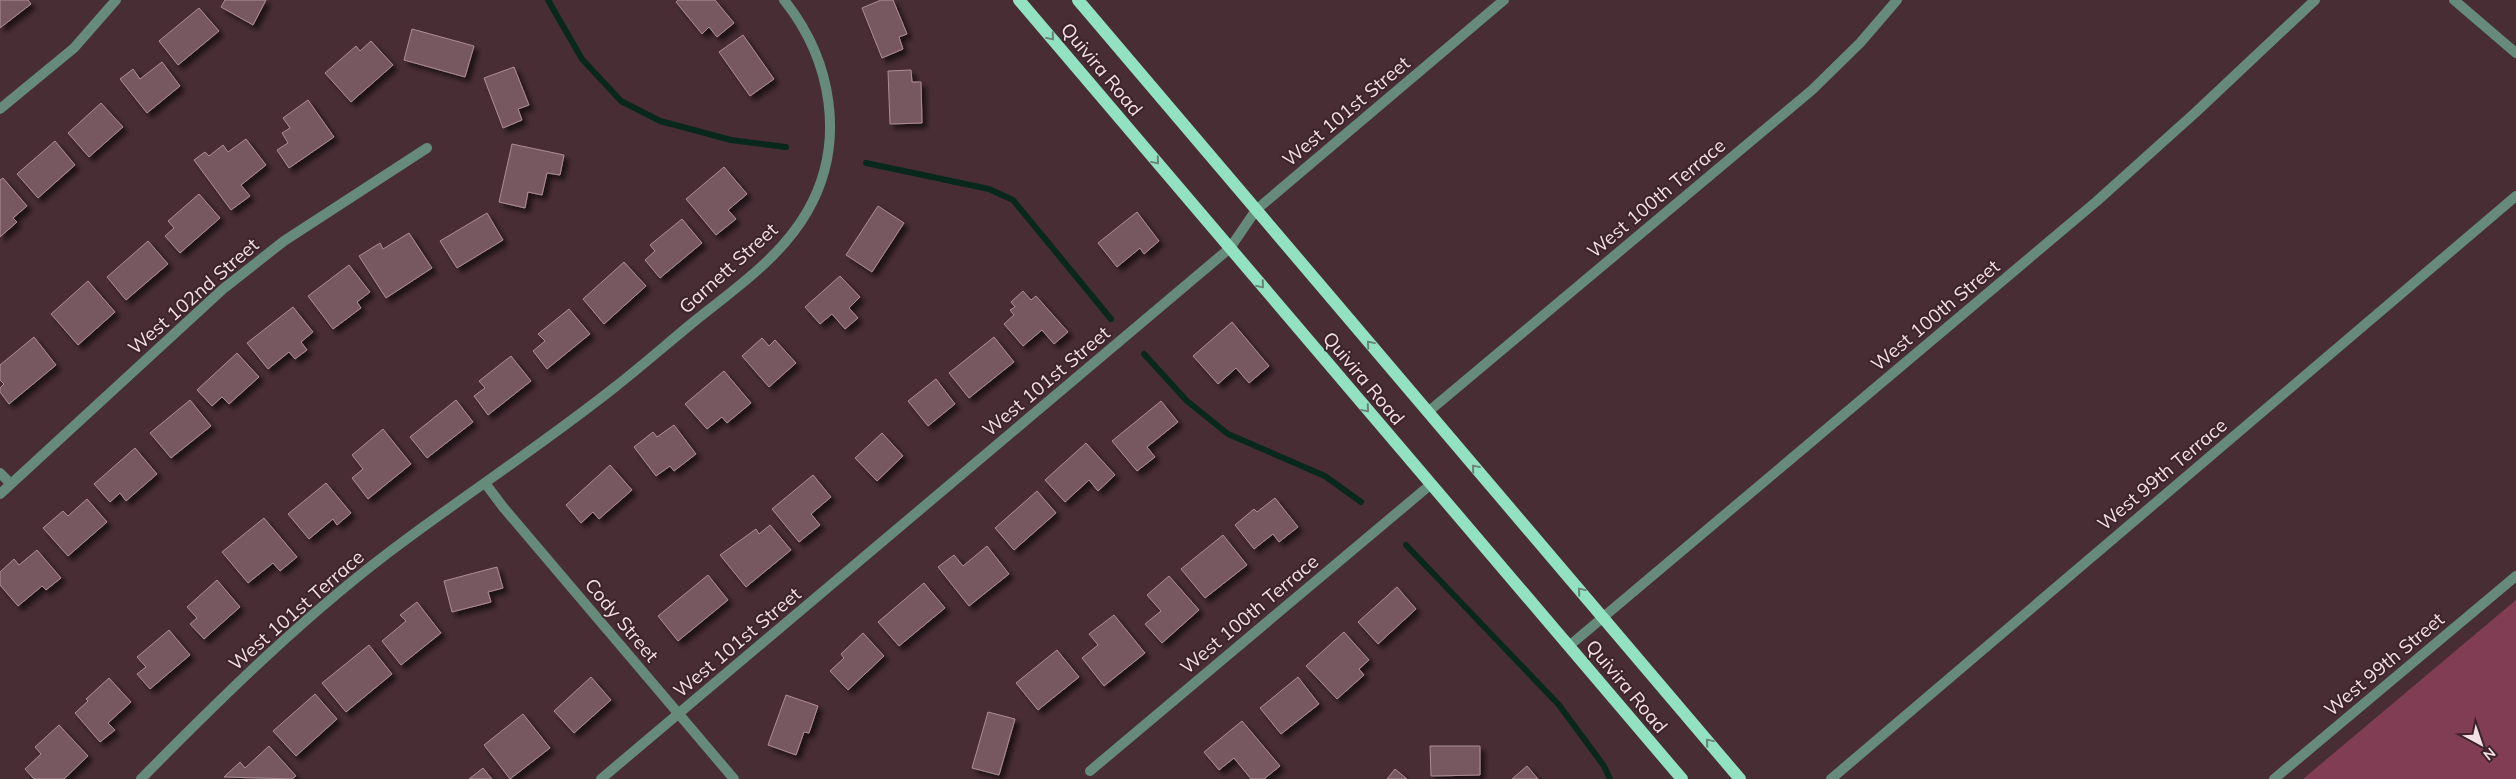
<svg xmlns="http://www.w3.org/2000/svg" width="2516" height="779" font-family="Mulish,sans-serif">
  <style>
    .green { fill: #803d53 }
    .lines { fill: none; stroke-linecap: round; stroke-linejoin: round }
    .stream { stroke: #08281d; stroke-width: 6 }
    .building { fill: #785961; stroke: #ae8d95; filter: url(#shadow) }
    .minor { stroke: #668b7b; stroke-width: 10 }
    .tertiary { stroke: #668b7b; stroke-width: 10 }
    .primary { stroke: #92e1c0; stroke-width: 12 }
    .oneway { stroke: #688276 }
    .labels { text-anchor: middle; stroke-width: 4; stroke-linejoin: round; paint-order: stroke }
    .street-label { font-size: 19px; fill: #f4e1e6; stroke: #3d232b }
  </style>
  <defs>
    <filter id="shadow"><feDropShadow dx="4.5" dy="4.5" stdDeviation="2.5" flood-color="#0009"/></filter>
  </defs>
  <rect width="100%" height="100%" fill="#482d35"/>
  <path class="green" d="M2516,600V779H2303Z"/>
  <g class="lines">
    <path class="stream" d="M548,0L582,59L621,101L660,121L731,140L786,147
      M866,163L989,189L1013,200L1111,319
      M1144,354L1187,401L1228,434L1325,476L1361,502
      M1406,545L1559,705L1604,766L1610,779"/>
  </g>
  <path class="building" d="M0,0H28L31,4L0,28Z
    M225,0H266L253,25L221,7Z
    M678,0H715L734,23L717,37L709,27L702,34L676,2Z
    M881,0H893L907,34L899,37L903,49L882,58L862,8Z
    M199,8L219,31L178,65L159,41Z
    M412,29L474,46L465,77L404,60Z
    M743,35L774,79L750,96L719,52Z
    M371,41L393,65L351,102L325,73L356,46L360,51Z
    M162,62L180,86L147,113L120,79L133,69L140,79Z
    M514,67L529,105L518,109L522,120L503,128L484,78Z
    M911,70L912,82H921L922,123L890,124L888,71Z
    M308,100L334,137L289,168L277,150L288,143L282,133L290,128L283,118Z
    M101,103L123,127L89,157L68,133Z
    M246,139L266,165L241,185L250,196L231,210L194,160L205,152L209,156L223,145L228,152Z
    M55,141L75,165L38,198L17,174Z
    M512,144L564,155L560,175L547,173L542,195L528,192L525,208L499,202Z
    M724,167L747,194L728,210L736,219L716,235L686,199Z
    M3,178L27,206L13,218L17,222L0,237V180Z
    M199,194L220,218L180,253L165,236L174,228L168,221Z
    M878,206L904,223L872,272L846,255Z
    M1137,212L1159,241L1144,254L1140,248L1117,267L1098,243Z
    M487,213L503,240L457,268L440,241Z
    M682,219L702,243L660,278L645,260L655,251L650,245Z
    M409,233L432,268L386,298L359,256L380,243L383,249Z
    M148,241L168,264L126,300L107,277Z
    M624,262L646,286L604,324L583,299Z
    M349,265L370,292L357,302L361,308L333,329L308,296Z
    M840,276L860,297L849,308L858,318L845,329L832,314L820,324L805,307Z
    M88,281L115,312L78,345L51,314Z
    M1023,291L1031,300L1036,296L1068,332L1054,344L1042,330L1023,346L1004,324L1014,315L1010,310L1015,307L1011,302Z
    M293,307L313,332L301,342L307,350L295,359L289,352L268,369L247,343Z
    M569,309L590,334L547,369L533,351L545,341L538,334Z
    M1232,322L1269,366L1249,383L1236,368L1218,384L1193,356Z
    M34,337L56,365L9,404L0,392V388L4,384L0,380V365Z
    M994,337L1014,362L969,398L949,373Z
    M762,338L769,346L775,340L796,363L769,387L742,356Z
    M237,353L259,377L229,404L222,397L212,406L197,390Z
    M511,356L531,381L488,415L474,396L485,388L479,381Z
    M724,371L751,403L727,423L722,417L707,429L685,404Z
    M936,379L955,404L928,426L908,401Z
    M190,400L211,426L171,458L150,433Z
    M456,400L473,422L427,458L410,437Z
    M1161,401L1178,422L1147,447L1155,457L1137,471L1112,441Z
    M674,425L696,454L674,471L670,466L656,476L634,447L653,432L657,437Z
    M383,429L411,464L368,499L352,478L363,469L352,455Z
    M882,433L903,456L877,481L855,458Z
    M1086,443L1115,475L1098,491L1089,480L1065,502L1045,480Z
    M135,448L157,474L126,501L120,493L110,502L94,484Z
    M610,465L632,490L599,519L593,512L581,523L566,505Z
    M813,475L831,497L811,514L820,525L799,542L772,509Z
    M326,483L351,513L337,525L333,519L309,539L288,514Z
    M1037,491L1056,513L1014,550L995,528Z
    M1275,498L1298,527L1279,542L1273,534L1254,549L1235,525L1254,509L1257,512Z
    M87,499L107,522L68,556L43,528L63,511L68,516Z
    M264,518L297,557L280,571L273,563L248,583L222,552Z
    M770,525L791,550L746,587L720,555L756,529L759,534Z
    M1223,535L1247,565L1205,598L1181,569Z
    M987,546L1009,574L969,606L938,567L954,555L963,566Z
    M37,550L61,578L46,590L42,586L18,606L0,585V572L14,559L19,565Z
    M497,567L503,588L488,592L491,602L452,612L444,581Z
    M708,575L728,600L678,641L658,616Z
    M1169,576L1199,610L1162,643L1145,624L1161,611L1147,595Z
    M217,580L240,607L204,639L190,624L197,618L187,607Z
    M924,583L945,608L899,646L878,622Z
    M1397,587L1416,609L1378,644L1358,622Z
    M417,602L441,633L401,665L382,641L406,621L400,615Z
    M1114,615L1145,653L1104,686L1082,658L1098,645L1089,634Z
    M169,630L190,655L150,689L137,674L146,667L137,657Z
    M1344,632L1369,660L1359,669L1364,675L1337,699L1306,666Z
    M863,633L884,656L848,690L830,671L844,658L841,654Z
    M369,645L392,674L346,712L322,683Z
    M1057,650L1079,677L1038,710L1016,683Z
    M591,677L611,700L574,733L554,711Z
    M1298,677L1319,704L1281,734L1260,708Z
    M109,678L131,702L108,723L115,730L100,742L75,713L88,701L86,699Z
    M315,694L337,719L296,756L273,731Z
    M786,695L818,706L809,733L804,732L796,755L768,745Z
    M988,712L1015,719L999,775L972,768Z
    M523,714L550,748L510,779L484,745Z
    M1242,721L1280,766L1264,779H1251L1234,758L1219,770L1204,752Z
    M59,725L88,756L64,779H34L25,769L41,754L35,747Z
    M269,746L296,776L292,779L224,777L240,762L245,768Z
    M1430,746H1480V775L1431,776Z
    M1527,766L1538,779H1512Z
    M483,768L492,779H469Z
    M1395,769L1407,779H1387Z"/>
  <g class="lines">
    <path class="minor" d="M2454,0L2516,53
      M0,109L74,48L116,0
      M1428,412L1812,90L1860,43L1897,0
      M0,473L11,484
      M485,483L503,507L734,779
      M0,494L223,289L284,241L427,148
      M1569,646L2097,201L2196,112L2315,0
      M1090,771L1430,485
      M141,779C224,695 309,611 404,541C474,489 547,441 615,387C643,365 669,342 696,320C736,288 781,257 807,212C847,143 832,60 784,0
      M601,779L1230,248L1256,210L1504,0
      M1831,779L2516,196"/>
    <path class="tertiary" d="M2274,779L2516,576"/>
    <path class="primary" d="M1019,0L1682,779
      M1078,0L1740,779"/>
  </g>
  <defs><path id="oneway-chevron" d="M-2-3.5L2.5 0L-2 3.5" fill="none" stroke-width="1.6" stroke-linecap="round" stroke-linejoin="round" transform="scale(1.25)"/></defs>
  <g class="oneway">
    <use href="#oneway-chevron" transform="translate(1051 37) rotate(50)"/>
    <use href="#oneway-chevron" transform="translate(1156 161) rotate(50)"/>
    <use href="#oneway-chevron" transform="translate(1261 285) rotate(50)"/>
    <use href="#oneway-chevron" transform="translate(1370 344) rotate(-130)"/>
    <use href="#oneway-chevron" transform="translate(1366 409) rotate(50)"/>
    <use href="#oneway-chevron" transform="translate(1475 468) rotate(-130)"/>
    <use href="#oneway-chevron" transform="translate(1581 591) rotate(-130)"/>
    <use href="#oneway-chevron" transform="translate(1709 742) rotate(-130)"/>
  </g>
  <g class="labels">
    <g class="street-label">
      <text transform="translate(1102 69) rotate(50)" y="7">Quivira Road</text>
      <text transform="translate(1346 111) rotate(-40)" y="7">West 101st Street</text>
      <text transform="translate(1656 198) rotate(-40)" y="7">West 100th Terrace</text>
      <text transform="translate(728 268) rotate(-42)" y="7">Garnett Street</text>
      <text transform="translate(193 296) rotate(-41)" y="7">West 102nd Street</text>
      <text transform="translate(1935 315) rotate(-40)" y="7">West 100th Street</text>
      <text transform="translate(1364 378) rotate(50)" y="7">Quivira Road</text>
      <text transform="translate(1046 381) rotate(-40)" y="7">West 101st Street</text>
      <text transform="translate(2162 474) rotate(-40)" y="7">West 99th Terrace</text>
      <text transform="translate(296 610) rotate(-41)" y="7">West 101st Terrace</text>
      <text transform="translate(1249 614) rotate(-40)" y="7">West 100th Terrace</text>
      <text transform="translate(622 620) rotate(50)" y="7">Cody Street</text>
      <text transform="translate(737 642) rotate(-40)" y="7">West 101st Street</text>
      <text transform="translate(2384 664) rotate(-40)" y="7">West 99th Street</text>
      <text transform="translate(1627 686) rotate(50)" y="7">Quivira Road</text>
    </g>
  </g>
  <g transform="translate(2481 744) rotate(140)" stroke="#3d232b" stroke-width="4" paint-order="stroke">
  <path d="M0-4L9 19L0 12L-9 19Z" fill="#f4e1e6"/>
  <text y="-8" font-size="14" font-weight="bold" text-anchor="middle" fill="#f4e1e6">N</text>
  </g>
</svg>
